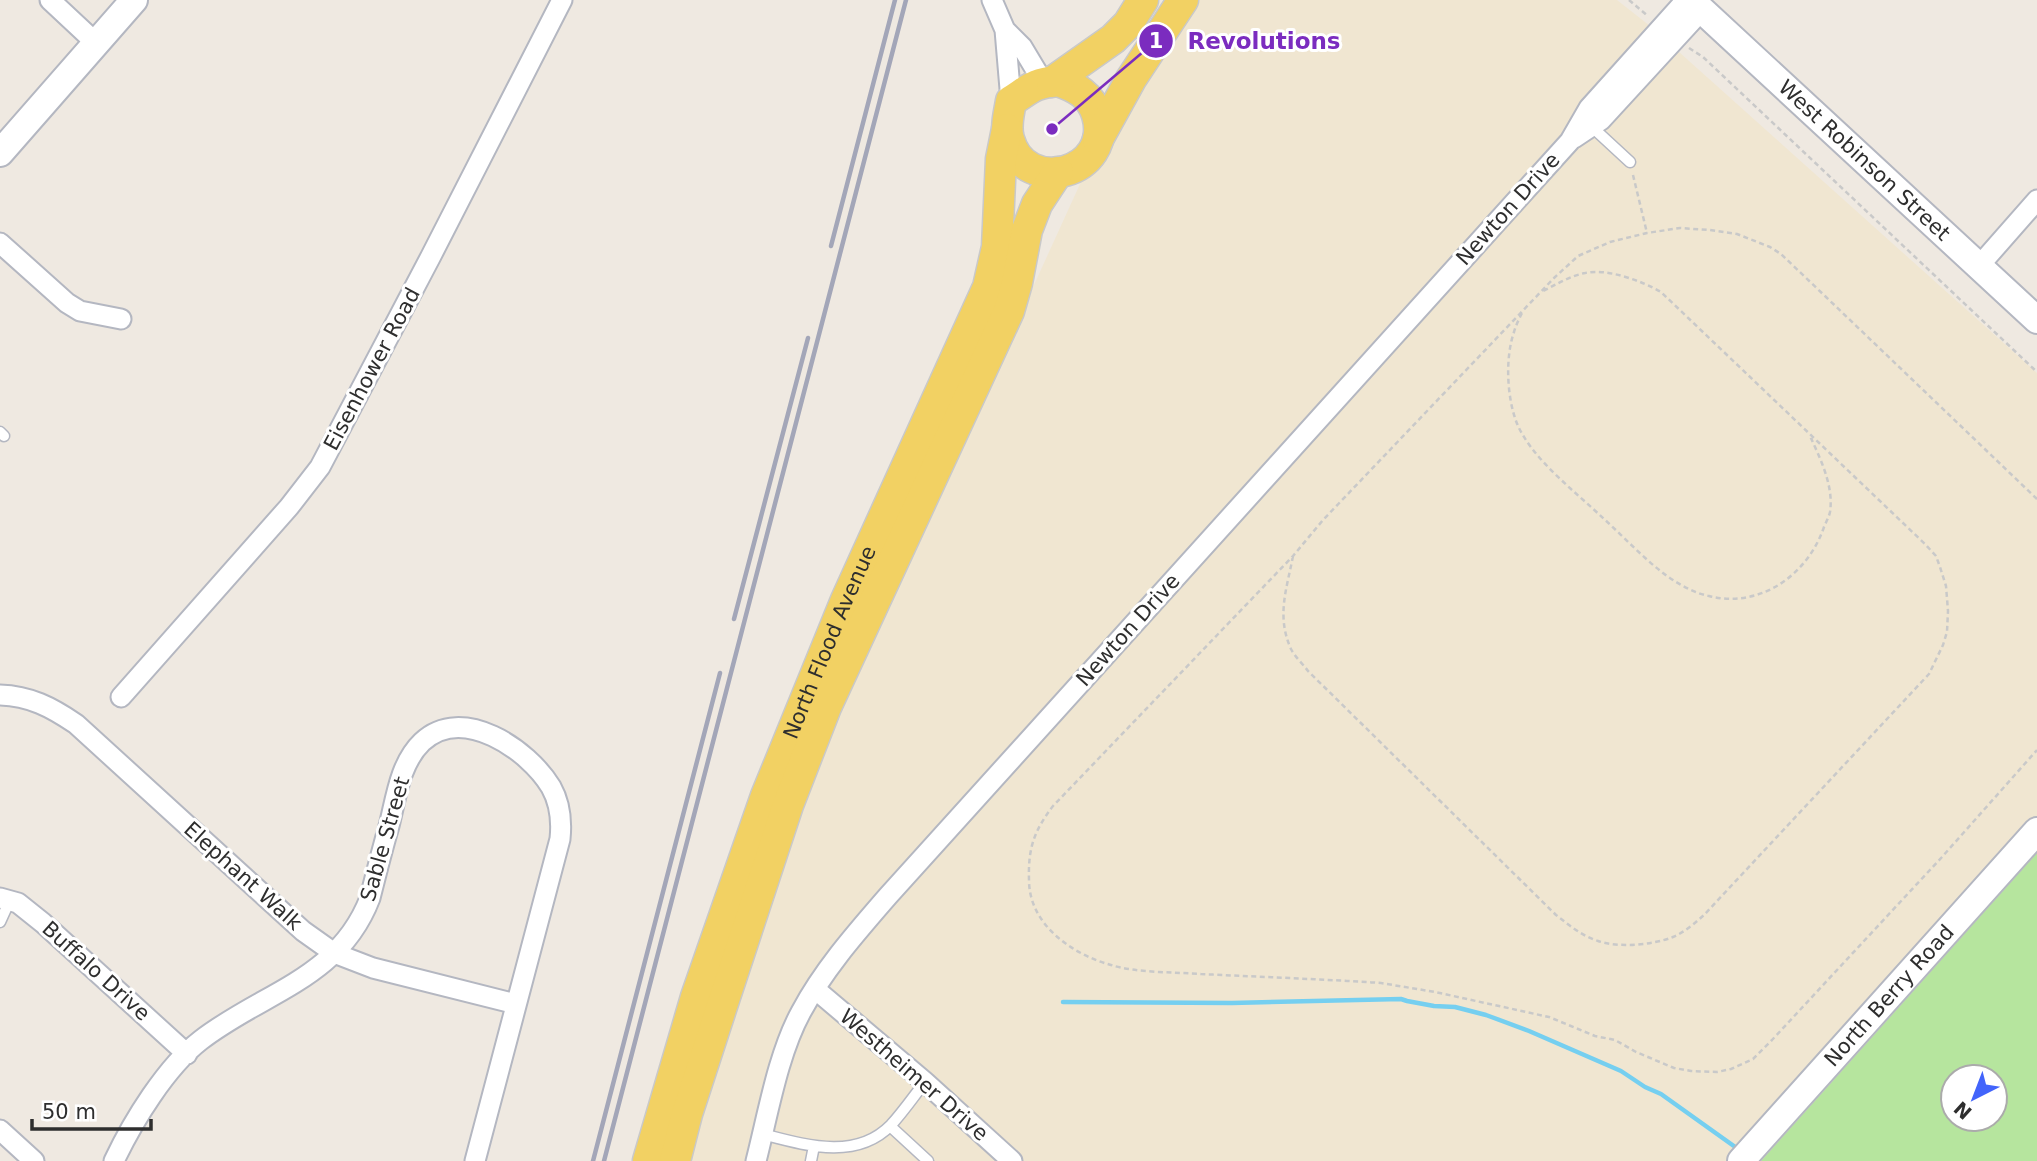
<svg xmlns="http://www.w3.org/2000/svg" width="2037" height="1161" font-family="'DejaVu Sans',sans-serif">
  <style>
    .education { fill: #f0e6d1; fill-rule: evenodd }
    .green { fill: #b6e59e; fill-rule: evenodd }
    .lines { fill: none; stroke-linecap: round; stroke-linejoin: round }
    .stream { stroke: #75cff0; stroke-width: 4.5 }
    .lane-casing { stroke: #b4b7c1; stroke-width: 13 }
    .street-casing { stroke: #b4b7c1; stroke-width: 23 }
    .secondary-casing { stroke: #b4b7c1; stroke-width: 30 }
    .primary-casing { stroke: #c9c9c9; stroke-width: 33 }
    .path { stroke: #c9c9c9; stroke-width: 2.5; stroke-dasharray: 5 3.5; stroke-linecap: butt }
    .lane { stroke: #fff; stroke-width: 10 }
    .street { stroke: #fff; stroke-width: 19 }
    .secondary { stroke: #fff; stroke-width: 26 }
    .primary { stroke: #f2d163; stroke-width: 30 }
    .rail { stroke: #a3a6b8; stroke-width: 4.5 }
    .labels { text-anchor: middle; stroke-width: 6; stroke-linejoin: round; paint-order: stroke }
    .street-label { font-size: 21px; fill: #2e2e2e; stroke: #fff }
    .leader { fill: none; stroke: #7b2cbf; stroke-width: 2.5 }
    .callout-dot { fill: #7b2cbf; stroke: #fff; stroke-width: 2.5 }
    .mark-label { font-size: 21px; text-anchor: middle; font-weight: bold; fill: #fff }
    .callout-label { font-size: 23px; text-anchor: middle; font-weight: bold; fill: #7b2cbf; stroke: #fff; stroke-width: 6; stroke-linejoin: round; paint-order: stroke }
  </style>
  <rect width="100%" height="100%" fill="#efe9e1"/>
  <path class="education" d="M1198,0H1617L1650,26L2037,373V1161H688L769,890L832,728L1080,184L1107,132ZM1953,1077H1995V1119H1953Z"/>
  <path class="green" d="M2037,853V1161H1761ZM1953,1077H1995V1119H1953Z"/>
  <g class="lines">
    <path class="stream" d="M1063,1002L1232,1003L1401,999L1407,1001L1434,1006L1455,1007L1486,1015L1529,1031L1621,1071L1645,1087L1661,1094L1738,1149"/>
    <g class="lane-casing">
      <path id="lane" d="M1591,126L1630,162
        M0,432L4,436
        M0,922L10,900
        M890,1126L928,1161
        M762,1134C805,1145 856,1161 891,1125C903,1112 914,1096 925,1082
        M811,1161L814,1146"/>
    </g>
    <g class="street-casing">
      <path id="street" d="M50,0L96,43
        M992,0L1005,30
        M1011,101L1005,30L1022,47L1043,82
        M1574,138L1601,120L1702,10
        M0,243L67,303L80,311L121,319
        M1979,266L2037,200
        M0,695C30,696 51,707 76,724L303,931L334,953L373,968L516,1004
        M121,697L289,507L320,467L431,256L562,0
        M0,898L18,903L43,923L187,1054
        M815,989L925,1082L1012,1161
        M0,1130L34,1161
        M114,1161C133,1121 166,1067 201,1040C263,992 339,979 370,898C376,874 382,850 389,826C396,798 400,763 422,742C462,704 528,749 551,787C560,803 562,820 560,839L475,1161
        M756,1161C768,1114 778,1054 801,1012C824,969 856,933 888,896L1570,141L1589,108L1686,0"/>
    </g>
    <g class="secondary-casing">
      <g id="secondary">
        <path id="s1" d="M1691,0L2037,320"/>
        <path d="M0,153L134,0"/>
        <path id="s2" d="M1741,1161L2037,831"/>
      </g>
    </g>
    <g class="primary-casing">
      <g id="primary">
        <path d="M1058,81C1076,87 1091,95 1097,115C1114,173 1025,198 1009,139C1005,126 1009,114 1011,101C1030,89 1033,83 1058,81Z"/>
        <path d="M1052,82L1113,39L1128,24L1143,0"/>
        <path d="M1098,139L1131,79L1183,0"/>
        <path id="s3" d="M648,1161L696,997L766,796L846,600L988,287L997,247L1001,159L1007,129"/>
        <path d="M675,1161L687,1114L722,1006L788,805L826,707L1009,311L1017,283L1027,230L1037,204L1058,172"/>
      </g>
    </g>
    <path class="path" d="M1629,0L1648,16
      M1689,48L1703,57L2037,372
      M1633,175L1647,233
      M1522,313C1519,319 1516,325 1514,332C1505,358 1507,396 1516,421C1530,458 1576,492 1604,519C1625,538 1644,559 1667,576C1680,585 1694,593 1709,596C1761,609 1808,574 1824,527C1826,522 1829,517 1830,512C1834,486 1820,458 1810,436
      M2037,499L1826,297L1781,254L1770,247L1737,234L1710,230L1680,228L1647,233L1610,242L1578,256L1554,278L1323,520L1293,556L1053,806C1034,831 1028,848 1029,880C1029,924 1071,954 1111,965C1136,973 1174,972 1201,974C1261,977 1321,979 1381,983L1435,992L1549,1017L1595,1036L1615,1040L1636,1052L1674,1068L1691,1071L1717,1072L1731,1069L1753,1059L1772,1040L1942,857L2037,750
      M1293,556C1287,588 1276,616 1291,649C1295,657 1303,664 1308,671L1556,915C1569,925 1582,936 1598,941C1618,948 1653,945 1673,937C1685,932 1695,923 1704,915L1929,674L1943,645L1947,632L1948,611L1946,586L1940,567L1936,556L1925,544L1661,292C1642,281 1607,268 1585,273C1570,276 1557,284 1543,291"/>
    <use href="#lane" class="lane"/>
    <use href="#street" class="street"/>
    <use href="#secondary" class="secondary"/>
    <use href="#primary" class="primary"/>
    <path class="rail" d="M831,246L895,0
      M734,619L808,338
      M593,1161L720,673
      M604,1161L906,0"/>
  </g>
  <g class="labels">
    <g class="street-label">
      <text dy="7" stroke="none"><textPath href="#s1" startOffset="236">West Robinson Street</textPath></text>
      <text transform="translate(1508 209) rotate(-48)" y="7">Newton Drive</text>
      <text transform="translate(372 369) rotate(-62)" y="7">Eisenhower Road</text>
      <text transform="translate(1128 630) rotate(-48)" y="7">Newton Drive</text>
      <text dy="7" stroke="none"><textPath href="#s3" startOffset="550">North Flood Avenue</textPath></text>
      <text transform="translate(385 839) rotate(-74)" y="7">Sable Street</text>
      <text transform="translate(243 876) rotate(42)" y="7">Elephant Walk</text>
      <text transform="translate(96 971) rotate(42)" y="7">Buffalo Drive</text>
      <text dy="7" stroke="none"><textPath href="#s2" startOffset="222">North Berry Road</textPath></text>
      <text transform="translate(914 1075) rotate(41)" y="7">Westheimer Drive</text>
    </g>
  </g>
  <path class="leader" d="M1052 129L1156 41"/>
  <g class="callout-dot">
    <circle cx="1052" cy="129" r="7"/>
    <circle cx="1156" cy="41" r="18"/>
  </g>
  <g class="mark-label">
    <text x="1156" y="48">1</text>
  </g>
  <g class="callout-label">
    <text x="1264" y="49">Revolutions</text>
  </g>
  <g transform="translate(1974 1098) rotate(222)"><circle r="33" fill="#ffffff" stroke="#ababab" stroke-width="2"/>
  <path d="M0-5L12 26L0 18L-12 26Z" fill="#4264fb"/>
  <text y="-10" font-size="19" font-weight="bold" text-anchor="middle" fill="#2e2e2e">N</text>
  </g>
  <path d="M32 1119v10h119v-10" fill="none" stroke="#2e2e2e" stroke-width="3.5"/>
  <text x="42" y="1119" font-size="21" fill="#2e2e2e" stroke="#ffffff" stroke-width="5" paint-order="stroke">50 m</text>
</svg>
